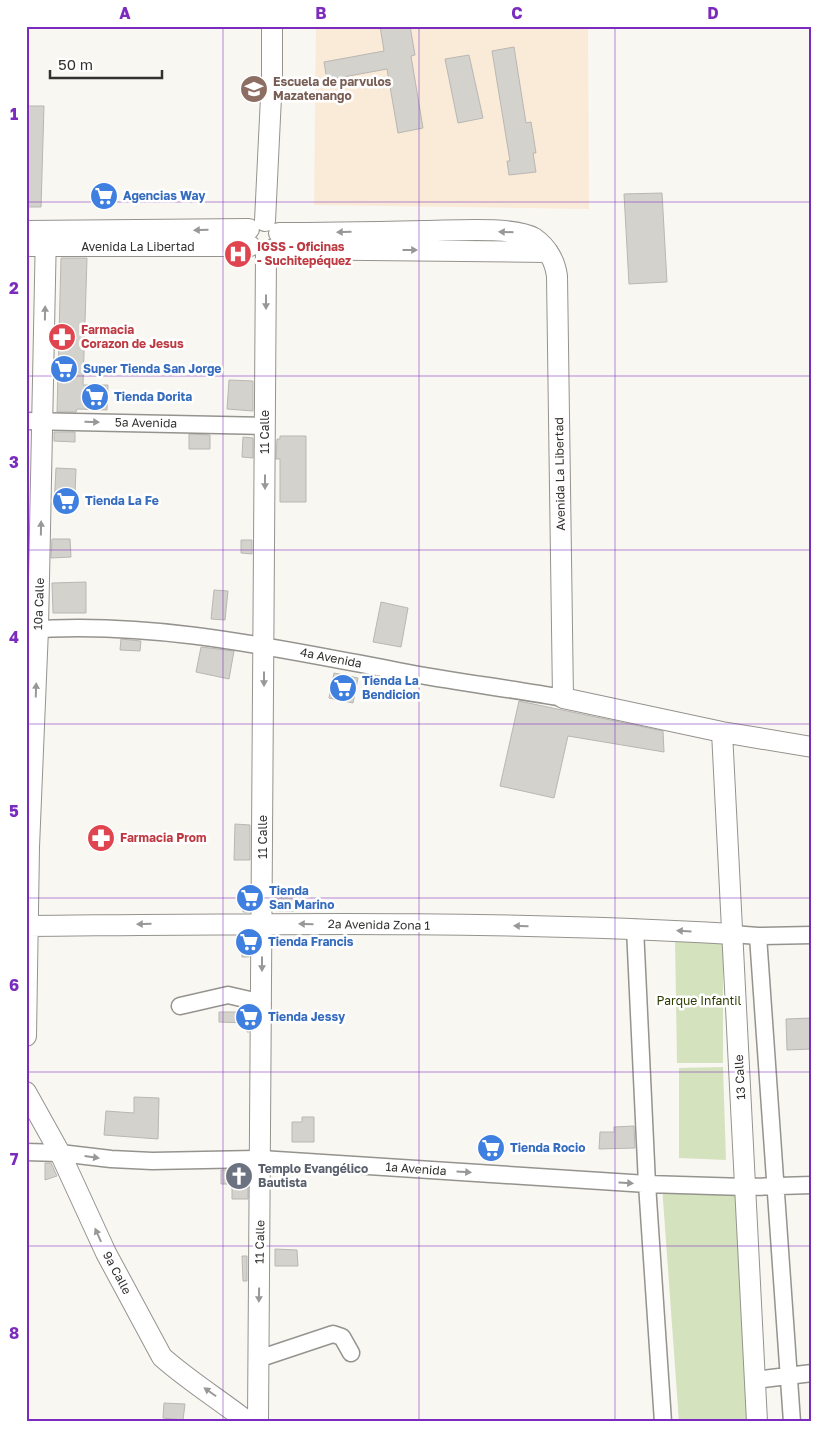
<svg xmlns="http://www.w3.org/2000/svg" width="838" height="1448" font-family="'Golos Text',sans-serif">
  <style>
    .education { fill: #faead8 }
    .green { fill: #d5e2be }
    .building { fill: #d4d2cd; stroke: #b9b7b3 }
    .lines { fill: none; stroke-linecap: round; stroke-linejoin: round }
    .minor-casing { stroke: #95938e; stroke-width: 19 }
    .tertiary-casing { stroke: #95938e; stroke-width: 22 }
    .minor { stroke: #fff; stroke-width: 16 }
    .tertiary { stroke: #fff; stroke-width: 20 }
    .oneway { fill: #989897 }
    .grid { fill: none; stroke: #7b2cbf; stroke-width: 1; stroke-opacity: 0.55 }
    .labels { text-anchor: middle; stroke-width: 5; stroke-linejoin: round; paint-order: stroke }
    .education-label { font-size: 12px; font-weight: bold; fill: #785e54; stroke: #fff; text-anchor: start }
    .shop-label { font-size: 12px; font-weight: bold; fill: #366cbe; stroke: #fff; text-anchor: start }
    .street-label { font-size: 12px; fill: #32312f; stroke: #fff }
    .health-label { font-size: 12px; font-weight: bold; fill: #be3a42; stroke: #fff; text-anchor: start }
    .park-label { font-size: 12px; fill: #2f3d00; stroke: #fff }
    .worship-label { font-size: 12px; font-weight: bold; fill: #5b616d; stroke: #fff; text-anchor: start }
    .neatline { fill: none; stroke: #7b2cbf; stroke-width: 2 }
    .grid-label { font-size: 16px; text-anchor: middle; font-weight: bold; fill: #7b2cbf }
  </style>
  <rect width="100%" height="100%" fill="#f9f7f2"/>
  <path class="education" d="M316,26H588L589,209L314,205Z"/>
  <path class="green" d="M723,938V1063H677L675,939Z
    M723,1067L726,1160L679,1158V1068Z
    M749,1180L766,1422H679L662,1186Z"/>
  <path class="building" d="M380,26H410L415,55L411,56L423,128L398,133L387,69L327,80L324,62L384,51Z
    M514,47L526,123L531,122L536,153H533L536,172L509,175L507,161H510L492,51Z
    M469,55L483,118L458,123L445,59Z
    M26,106H44L41,207H26Z
    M662,193L667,282L629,284L624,194Z
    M61,258H87L83,385H108L107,410L77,409L76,412H57Z
    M229,380L253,381V411L227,409Z
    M54,432H75V442L54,441Z
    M189,434L210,435V449H189Z
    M280,436H306V502H280V459H276L277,439H280Z
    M243,437L253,438V458L242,457Z
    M56,468L76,469L75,494H78V508L54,507Z
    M52,539H70L71,557L51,558Z
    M241,540H252V554L241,553Z
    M86,582V613H53L52,583Z
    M214,590L228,591L225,620L211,619Z
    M381,602L408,608L401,647L373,642Z
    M121,639L141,641L140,651L120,650Z
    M201,647L234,651L229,679L196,672Z
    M334,673L358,678L353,703L329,698Z
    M519,701L663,731L664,752L568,736L554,798L500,786Z
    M235,824L250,825V860H234Z
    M243,888H250V912H243Z
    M273,897H294V911H278Z
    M242,936H249V957H242Z
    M219,1012H249V1032H247L246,1023L219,1022Z
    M812,1018V1049L787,1050L786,1019Z
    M134,1097L159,1098L158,1139L104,1135L106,1111L134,1113Z
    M302,1117H314V1142H292V1122H302Z
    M634,1126L635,1148L599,1149L600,1132H614V1127Z
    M484,1140L500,1142L499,1155L483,1154Z
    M45,1163H51L57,1176L45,1180Z
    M248,1169V1199H232V1184H221V1170Z
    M275,1249L297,1250L298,1266H275Z
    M242,1256H247V1281H243Z
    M164,1403L185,1404L183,1420L163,1418Z"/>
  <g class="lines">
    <g class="minor-casing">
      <path id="minor" d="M26,421L265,426
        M26,630C151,620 276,648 398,671C453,682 508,688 563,698
        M635,928L647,1184L663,1422
        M732,934L758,936L812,935
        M758,936L792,1422
        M180,1006L228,995L262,1003
        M26,1152L60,1153L111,1159L152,1161L261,1159L647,1184L745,1187L812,1185
        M258,1359L333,1334L342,1337L351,1353
        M755,1380L812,1373"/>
    </g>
    <g class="tertiary-casing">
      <path id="tertiary" d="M265,221L272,76V26
        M26,231L249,229
        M279,233C327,233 376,232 424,231C450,231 513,226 534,238C547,247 555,261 557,276L563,698L722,732L812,747
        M26,246H250
        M274,249L548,252
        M722,732L757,1422
        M26,926C262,924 497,920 732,934
        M26,1036L29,847L38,629L46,231
        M26,1092L60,1153L106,1253L162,1357C189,1381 220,1400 248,1422
        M258,1422L266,253"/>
    </g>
    <use href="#minor" class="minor"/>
    <use href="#tertiary" class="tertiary"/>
  </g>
  <defs><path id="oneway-solid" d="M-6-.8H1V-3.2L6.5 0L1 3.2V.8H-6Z" transform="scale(1.25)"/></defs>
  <g class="oneway">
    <use href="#oneway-solid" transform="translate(201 230) rotate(179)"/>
    <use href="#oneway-solid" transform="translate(344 232) rotate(179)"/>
    <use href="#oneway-solid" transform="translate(506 232) rotate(-178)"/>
    <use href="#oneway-solid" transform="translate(410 250)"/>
    <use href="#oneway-solid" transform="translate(266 302) rotate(90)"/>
    <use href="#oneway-solid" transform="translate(45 313) rotate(-89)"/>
    <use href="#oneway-solid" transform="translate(92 422) rotate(1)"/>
    <use href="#oneway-solid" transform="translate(265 482) rotate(90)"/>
    <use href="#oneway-solid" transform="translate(41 528) rotate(-89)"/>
    <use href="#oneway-solid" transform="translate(264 679) rotate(90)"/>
    <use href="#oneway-solid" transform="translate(36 690) rotate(-88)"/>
    <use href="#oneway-solid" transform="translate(144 924) rotate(179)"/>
    <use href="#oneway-solid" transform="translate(306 924) rotate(-179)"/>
    <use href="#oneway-solid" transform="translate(521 926) rotate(-179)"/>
    <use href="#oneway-solid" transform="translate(684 931) rotate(-177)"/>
    <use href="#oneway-solid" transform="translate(262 964) rotate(90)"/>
    <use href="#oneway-solid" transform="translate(92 1157) rotate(8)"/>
    <use href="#oneway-solid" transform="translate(464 1172) rotate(4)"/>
    <use href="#oneway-solid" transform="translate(626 1183) rotate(4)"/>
    <use href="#oneway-solid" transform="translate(98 1235) rotate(-114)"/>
    <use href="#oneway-solid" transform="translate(259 1295) rotate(91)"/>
    <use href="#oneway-solid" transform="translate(210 1392) rotate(-145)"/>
  </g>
  <path class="grid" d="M223,26V1422M419,26V1422M615,26V1422M26,202H812M26,376H812M26,550H812M26,724H812M26,898H812M26,1072H812M26,1246H812"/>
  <defs>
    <g id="school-disc" transform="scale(1.4375)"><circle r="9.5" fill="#8d6e63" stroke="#fff"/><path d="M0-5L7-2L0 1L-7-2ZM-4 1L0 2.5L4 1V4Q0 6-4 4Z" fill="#fff"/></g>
    <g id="supermarket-disc" transform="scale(1.4375)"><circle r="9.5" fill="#3f7fe0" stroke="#fff"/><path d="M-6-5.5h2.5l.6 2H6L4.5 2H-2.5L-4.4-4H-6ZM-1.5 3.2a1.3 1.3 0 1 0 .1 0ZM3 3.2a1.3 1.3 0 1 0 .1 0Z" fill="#fff"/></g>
    <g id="hospital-disc" transform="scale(1.4375)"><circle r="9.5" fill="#e0444e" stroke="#fff"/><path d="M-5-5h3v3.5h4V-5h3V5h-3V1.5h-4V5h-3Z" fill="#fff"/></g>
    <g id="pharmacy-disc" transform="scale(1.4375)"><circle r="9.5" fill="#e0444e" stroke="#fff"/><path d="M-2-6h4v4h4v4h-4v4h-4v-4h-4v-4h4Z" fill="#fff"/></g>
    <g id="church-disc" transform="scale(1.4375)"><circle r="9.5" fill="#6b7280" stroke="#fff"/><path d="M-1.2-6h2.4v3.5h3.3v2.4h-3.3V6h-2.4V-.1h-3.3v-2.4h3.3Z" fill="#fff"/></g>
  </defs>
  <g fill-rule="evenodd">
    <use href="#school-disc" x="254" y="89"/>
    <use href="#supermarket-disc" x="104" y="196"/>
    <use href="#hospital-disc" x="238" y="254"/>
    <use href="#pharmacy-disc" x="62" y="337"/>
    <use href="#supermarket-disc" x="64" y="369"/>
    <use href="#supermarket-disc" x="95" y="397"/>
    <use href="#supermarket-disc" x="66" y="501"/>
    <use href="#supermarket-disc" x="343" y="688"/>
    <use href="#pharmacy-disc" x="101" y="838"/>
    <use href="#supermarket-disc" x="250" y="898"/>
    <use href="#supermarket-disc" x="249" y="942"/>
    <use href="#supermarket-disc" x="249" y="1017"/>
    <use href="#supermarket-disc" x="491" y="1148"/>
    <use href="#church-disc" x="239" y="1176"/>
  </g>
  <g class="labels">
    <g class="education-label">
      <text x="273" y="86">Escuela de parvulos<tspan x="273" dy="14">Mazatenango</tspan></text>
    </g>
    <g class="shop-label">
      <text x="123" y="200">Agencias Way</text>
      <text x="83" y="373">Super Tienda San Jorge</text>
      <text x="114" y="401">Tienda Dorita</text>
      <text x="85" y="505">Tienda La Fe</text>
      <text x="362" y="685">Tienda La<tspan x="362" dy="14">Bendicion</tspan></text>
      <text x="269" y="895">Tienda<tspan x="269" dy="14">San Marino</tspan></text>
      <text x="268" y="946">Tienda Francis</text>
      <text x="268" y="1021">Tienda Jessy</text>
      <text x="510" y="1152">Tienda Rocio</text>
    </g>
    <g class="street-label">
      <text x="138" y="251">Avenida La Libertad</text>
      <text transform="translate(146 423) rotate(1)" y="4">5a Avenida</text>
      <text transform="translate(265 432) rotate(-90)" y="4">11 Calle</text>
      <text transform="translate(560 474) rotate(-91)" y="4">Avenida La Libertad</text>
      <text transform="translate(39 604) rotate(-88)" y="4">10a Calle</text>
      <text transform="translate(331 658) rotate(11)" y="4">4a Avenida</text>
      <text transform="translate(263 837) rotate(-90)" y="4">11 Calle</text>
      <text transform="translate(379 925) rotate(1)" y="4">2a Avenida Zona 1</text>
      <text transform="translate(740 1077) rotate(-93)" y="4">13 Calle</text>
      <text transform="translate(416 1169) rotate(4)" y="4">1a Avenida</text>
      <text transform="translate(260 1242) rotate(-89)" y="4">11 Calle</text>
      <text transform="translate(117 1273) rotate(62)" y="4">9a Calle</text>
    </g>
    <g class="health-label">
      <text x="257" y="251">IGSS - Oficinas<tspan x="257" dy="14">- Suchitepéquez</tspan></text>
      <text x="81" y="334">Farmacia<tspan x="81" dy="14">Corazon de Jesus</tspan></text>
      <text x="120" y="842">Farmacia Prom</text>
    </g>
    <g class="park-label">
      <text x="699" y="1005">Parque Infantil</text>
    </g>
    <g class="worship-label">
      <text x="258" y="1173">Templo Evangélico<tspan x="258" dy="14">Bautista</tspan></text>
    </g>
  </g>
  <rect width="838" height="1448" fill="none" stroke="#ffffff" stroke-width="55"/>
  <path d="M50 70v8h112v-8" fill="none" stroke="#32312f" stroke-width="2.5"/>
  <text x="58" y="70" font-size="15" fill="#32312f" stroke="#ffffff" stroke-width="4" paint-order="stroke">50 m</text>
  <rect x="28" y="28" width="782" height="1392" class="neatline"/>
  <g class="grid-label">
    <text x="125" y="19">A</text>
    <text x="321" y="19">B</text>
    <text x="517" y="19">C</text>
    <text x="713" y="19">D</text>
    <text x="14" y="120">1</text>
    <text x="14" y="294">2</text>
    <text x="14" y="468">3</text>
    <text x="14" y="643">4</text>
    <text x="14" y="817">5</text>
    <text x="14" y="991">6</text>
    <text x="14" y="1165">7</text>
    <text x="14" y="1339">8</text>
  </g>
</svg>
